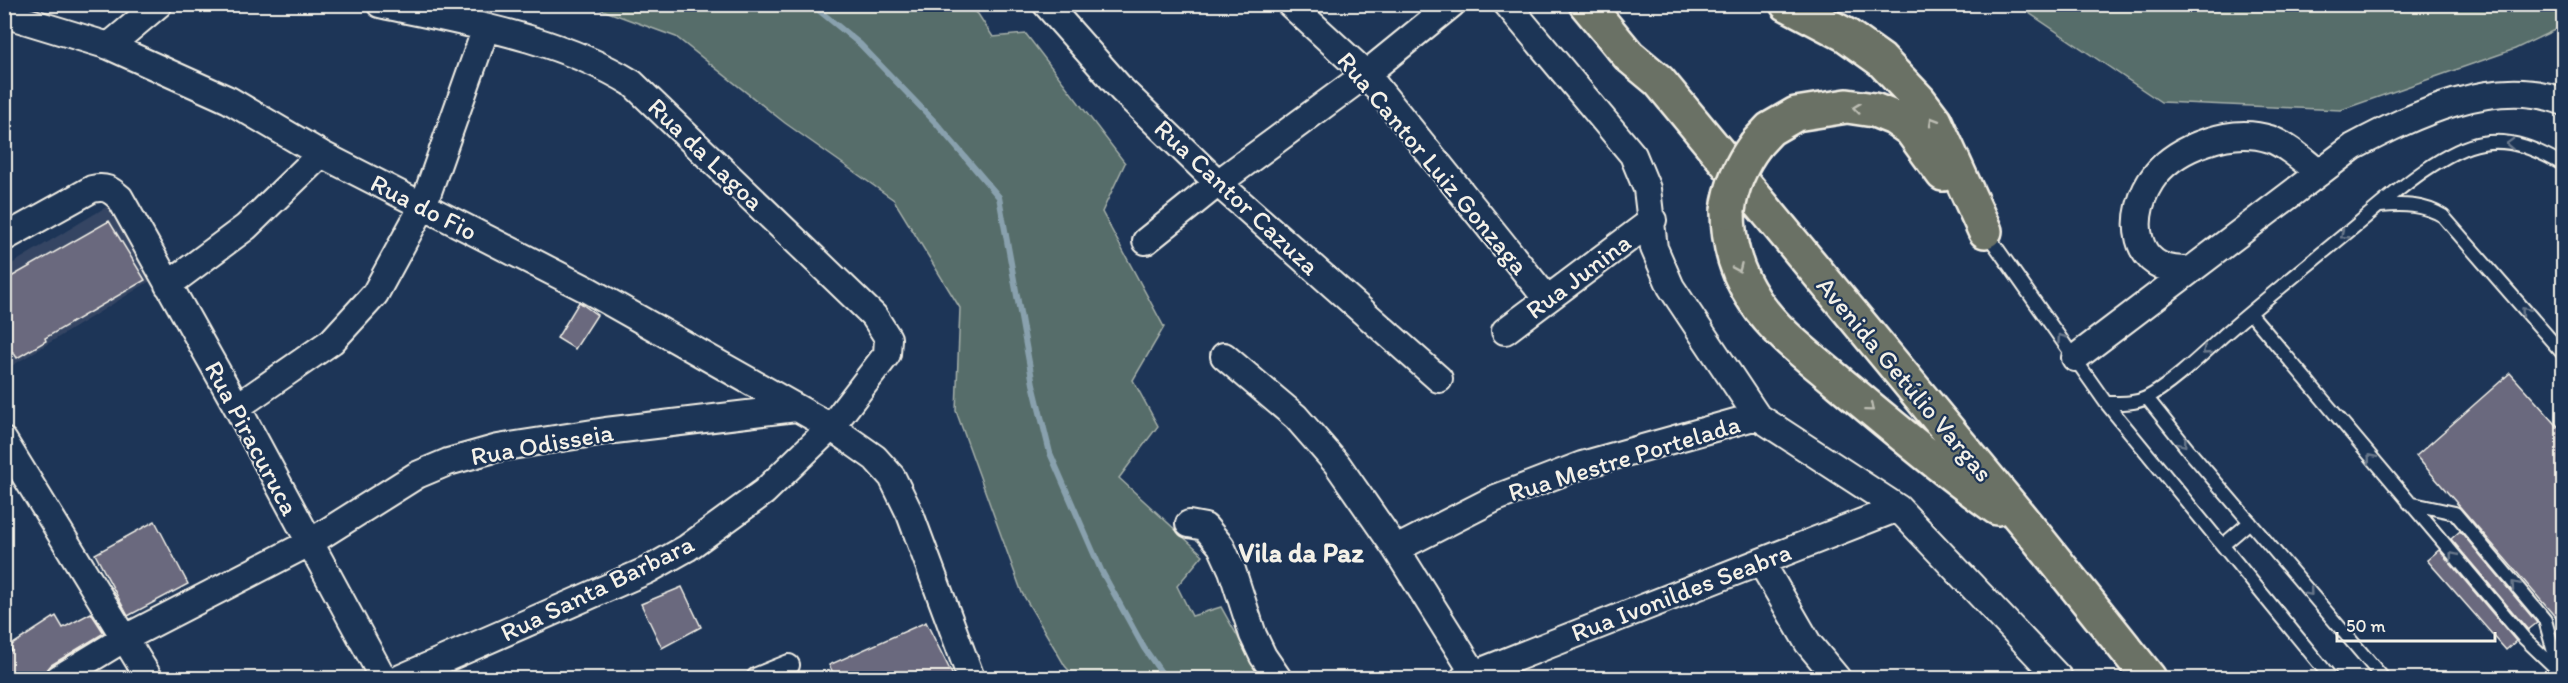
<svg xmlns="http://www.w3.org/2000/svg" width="2568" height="683" font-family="Itim,sans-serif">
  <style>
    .built { fill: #344563 }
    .green { fill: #566d6a; stroke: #a5afa9; stroke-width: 1.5 }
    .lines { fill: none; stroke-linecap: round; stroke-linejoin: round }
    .stream { stroke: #89a1ae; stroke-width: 6 }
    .building { fill: #6a697e; stroke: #f4f1e8; stroke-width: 1.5 }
    .service-casing { stroke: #f4f1e8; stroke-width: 16 }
    .pedestrian-casing { stroke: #f4f1e8; stroke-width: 24 }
    .minor-casing { stroke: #f4f1e8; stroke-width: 30 }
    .trunk-casing { stroke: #f4f1e8; stroke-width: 38 }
    .service { stroke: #1d3557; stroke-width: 12 }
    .pedestrian { stroke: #1d3557; stroke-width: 20 }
    .minor { stroke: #1d3557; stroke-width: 26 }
    .trunk { stroke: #6b7165; stroke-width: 33 }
    .trunk-bridge-casing { stroke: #f4f1e8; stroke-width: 38; stroke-linecap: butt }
    .trunk-bridge { stroke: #6b7165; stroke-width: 33 }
    .oneway { stroke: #bdbeb4 }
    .oneway2 { stroke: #68778a }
    .labels { text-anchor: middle; stroke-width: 4.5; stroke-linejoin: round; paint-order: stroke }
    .street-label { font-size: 26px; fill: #f4f1e8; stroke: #1d3557 }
    .neighbourhood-label { font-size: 27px; font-weight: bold; fill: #f4f1e8; stroke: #1d3557 }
  </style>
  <rect width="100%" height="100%" fill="#1d3557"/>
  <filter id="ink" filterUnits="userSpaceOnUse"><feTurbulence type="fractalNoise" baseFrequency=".0167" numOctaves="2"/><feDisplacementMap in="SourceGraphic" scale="12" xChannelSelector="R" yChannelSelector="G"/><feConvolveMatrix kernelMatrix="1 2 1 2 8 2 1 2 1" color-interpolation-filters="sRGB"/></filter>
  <g filter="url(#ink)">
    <path class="built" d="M111,204L155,278L5,370V268Z"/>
    <path class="green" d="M2563,4V26L2515,49L2341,110L2161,102L2017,5Z
      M589,5H966L978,14L993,37L1026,34L1125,163L1102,212L1164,327L1133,380L1158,426L1119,478L1203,555L1177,586L1192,616L1221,607L1261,678H1076L1065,666L1022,593L956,411L960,308L894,200L785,123L676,37Z"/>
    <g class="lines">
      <path class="stream" d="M811,4L860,44L936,123L999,197L1033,384L1050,453L1101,570L1144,648L1165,678"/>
    </g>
    <path class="building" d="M109,221L145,280L45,338L46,341L17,358L13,352L4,357V281Z
      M579,302L597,315L575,349L557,338Z
      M2510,373L2564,433V627L2416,456Z
      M155,521L188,584L128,616L95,554Z
      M2460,531L2537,623L2528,630L2451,539Z
      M2439,550L2516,641L2506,650L2427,560Z
      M682,587L701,627L662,648L641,604Z
      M91,613L104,633L51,665L46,671L44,678H4V654L12,650L10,646L56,616L63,628Z
      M926,622L954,678H836L829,665Z"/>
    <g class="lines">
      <g class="service-casing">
        <path id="service" d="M2380,206C2403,204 2423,204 2443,216L2564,355
          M1985,231L2106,403L2331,678
          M2250,313L2524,638L2564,676
          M2147,398L2190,452L2383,678
          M2106,403C2120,403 2134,404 2146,398C2170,386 2204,353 2224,335C2263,301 2303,269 2343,236C2378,208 2438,150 2482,143C2512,138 2538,150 2564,165
          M2409,503L2455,513L2545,620L2559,670
          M2223,545L2250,522"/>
      </g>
      <g class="pedestrian-casing">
        <path id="pedestrian" d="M757,678L789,665"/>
      </g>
      <g class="minor-casing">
        <path id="minor" d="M380,4C465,23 557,37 632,83L874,316L888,338L887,354L831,427L764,492L687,548L648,570L401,678
          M1046,4L1122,90L1218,183L1439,379
          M1290,4L1366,74L1547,299
          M1507,4L1633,155L1647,189L1654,248L1671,287L1757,416L1898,508L2059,678
          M4,14L109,46L229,100L321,154L588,290L831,427L875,458L892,477L910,514L971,678
          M109,46L159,4
          M4,238L92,189C105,186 110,189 120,198L237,407L383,678
          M1146,241L1218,183L1366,74L1452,4
          M2192,269C2131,277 2125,213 2156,174C2169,158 2188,148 2206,142C2226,135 2249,132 2270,139C2288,146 2304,161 2319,173
          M168,285L246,227L321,154
          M1505,331L1653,220
          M1224,356L1296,417L1337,464L1396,549L1477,678
          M2075,358L2353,147C2412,116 2496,74 2564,102
          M237,407L332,341L375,294L423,206L486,28
          M4,441L149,678
          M1189,524L1205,527L1221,546L1232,570L1253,635L1263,656L1278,678
          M1396,549L1496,498L1582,465L1757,416
          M1761,562L1808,643L1837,678
          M59,678L125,638L309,543L417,475L448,462L498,448L606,431L796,408
          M1464,678L1898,508"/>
      </g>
      <g class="trunk-casing">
        <path id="trunk" d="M1586,4L1629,56L1659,81L2034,534L2149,678
          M1787,4L1846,35L1881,60L1919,100L1935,121L1985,231
          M1756,144L1770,129L1796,114L1847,106L1874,110L1894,118L1911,130L1943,174
          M1728,211C1728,245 1736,273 1755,301C1775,332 1812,359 1840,383C1892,426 1942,469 1997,508"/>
      </g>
      <use href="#service" class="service"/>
      <use href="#pedestrian" class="pedestrian"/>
      <use href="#minor" class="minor"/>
      <use href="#trunk" class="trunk"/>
      <g class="trunk-bridge-casing">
        <path id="trunk-bridge" d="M1728,211C1731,186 1741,164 1756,144"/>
      </g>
      <use href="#trunk-bridge" class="trunk-bridge"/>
    </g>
    <defs><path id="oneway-chevron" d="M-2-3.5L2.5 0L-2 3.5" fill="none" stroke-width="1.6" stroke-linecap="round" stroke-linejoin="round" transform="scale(1.5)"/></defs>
    <g class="oneway">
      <use href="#oneway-chevron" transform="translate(1857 108) rotate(-173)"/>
      <use href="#oneway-chevron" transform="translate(1933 121) rotate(-121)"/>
      <use href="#oneway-chevron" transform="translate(1738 268) rotate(66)"/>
      <use href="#oneway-chevron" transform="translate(1870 408) rotate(40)"/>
    </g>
    <g class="oneway2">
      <use href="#oneway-chevron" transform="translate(2510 144) rotate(-178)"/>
      <use href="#oneway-chevron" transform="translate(2344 235) rotate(141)"/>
      <use href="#oneway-chevron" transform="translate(2525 311) rotate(-131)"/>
      <use href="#oneway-chevron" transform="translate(2061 338) rotate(-125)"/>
      <use href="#oneway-chevron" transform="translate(2206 351) rotate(139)"/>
      <use href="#oneway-chevron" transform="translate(2183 443) rotate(52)"/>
      <use href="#oneway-chevron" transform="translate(2371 458) rotate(-130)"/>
      <use href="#oneway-chevron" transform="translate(2453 556) rotate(-130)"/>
      <use href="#oneway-chevron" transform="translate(2515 585) rotate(-131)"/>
      <use href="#oneway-chevron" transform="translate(2309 592) rotate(50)"/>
    </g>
  </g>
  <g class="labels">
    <g class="street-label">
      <text transform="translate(706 154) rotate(44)" y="9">Rua da Lagoa</text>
      <text transform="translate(1433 163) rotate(50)" y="9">Rua Cantor Luiz Gonzaga</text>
      <text transform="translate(1237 197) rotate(43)" y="9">Rua Cantor Cazuza</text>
      <text transform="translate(424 207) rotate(27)" y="9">Rua do Fio</text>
      <text transform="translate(1578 276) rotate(-37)" y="9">Rua Junina</text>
      <text transform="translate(1905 379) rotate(50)" y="9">Avenida Getúlio Vargas</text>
      <text transform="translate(252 438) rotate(62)" y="9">Rua Piracuruca</text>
      <text transform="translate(542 444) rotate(-10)" y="9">Rua Odisseia</text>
      <text transform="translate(1624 458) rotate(-17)" y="9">Rua Mestre Portelada</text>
      <text transform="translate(597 588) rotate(-26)" y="9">Rua Santa Barbara</text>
      <text transform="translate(1681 592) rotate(-21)" y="9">Rua Ivonildes Seabra</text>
    </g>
    <g class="neighbourhood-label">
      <text x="1301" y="562">Vila da Paz</text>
    </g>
  </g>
  <rect width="2568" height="683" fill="none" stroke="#1d3557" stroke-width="24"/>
  <rect x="12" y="12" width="2544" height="659" fill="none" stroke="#f4f1e8" stroke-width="2" filter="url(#ink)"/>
  <path d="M2337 632v9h158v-9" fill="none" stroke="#f4f1e8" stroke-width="3"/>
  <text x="2346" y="632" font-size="18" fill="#f4f1e8" stroke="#1d3557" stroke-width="4.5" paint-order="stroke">50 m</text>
</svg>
